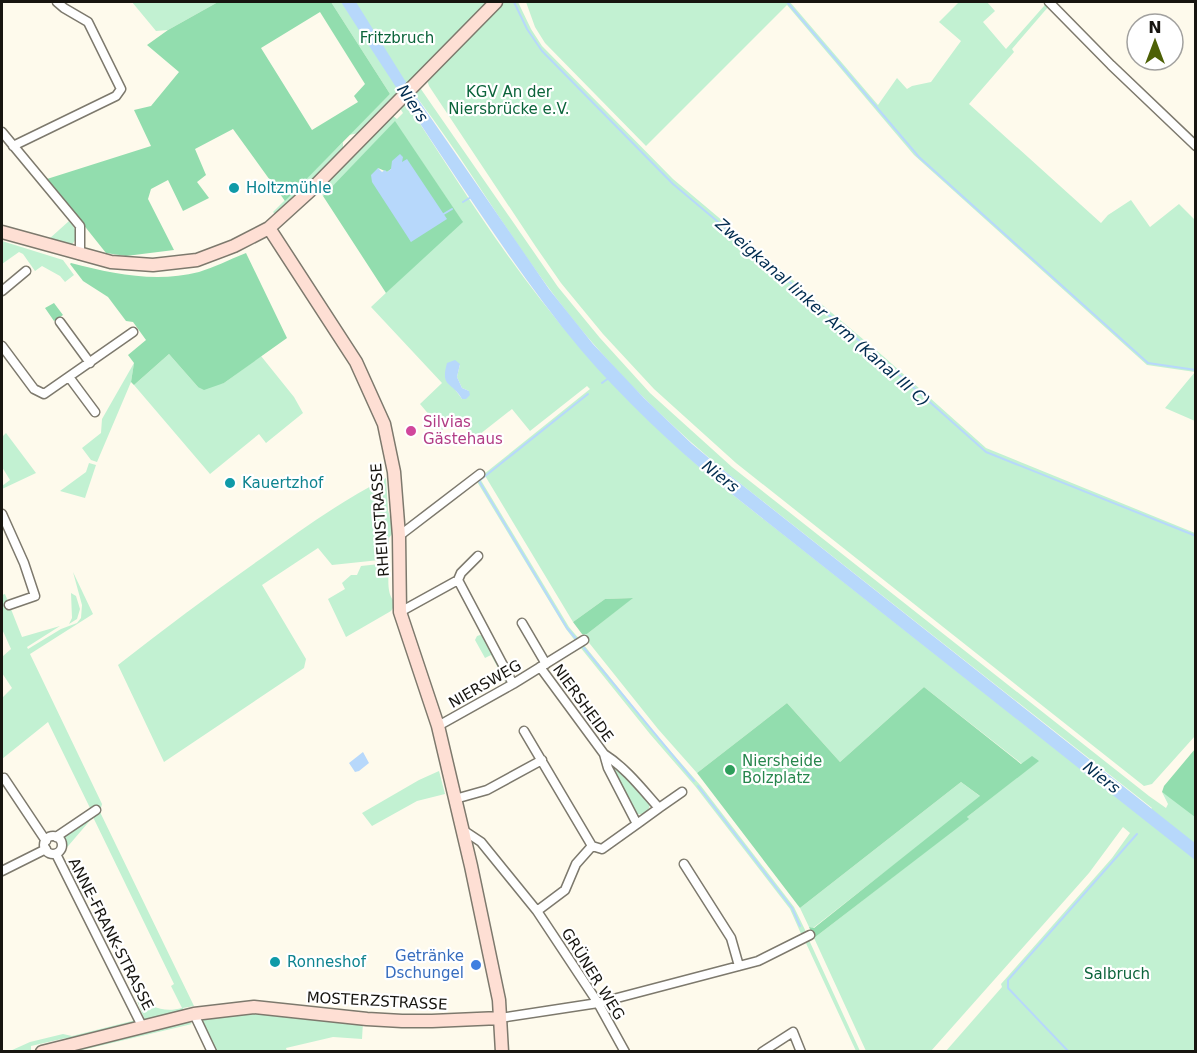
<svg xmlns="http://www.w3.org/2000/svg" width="1197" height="1053" font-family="'DejaVu Sans',sans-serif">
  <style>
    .green { fill: #c2f1d2; fill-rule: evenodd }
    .forest { fill: #92ddae; fill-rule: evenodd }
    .water { fill: #b7d8fb }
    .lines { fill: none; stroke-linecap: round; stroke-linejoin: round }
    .stream { stroke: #b7d8fb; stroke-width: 2 }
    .street-casing { stroke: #7d796d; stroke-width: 11 }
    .secondary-casing { stroke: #7d796d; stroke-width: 15 }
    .street { stroke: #fff; stroke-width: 8 }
    .secondary { stroke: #fedfd4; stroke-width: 12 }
    .culture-dot { fill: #0f9aa8; stroke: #fff; stroke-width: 2 }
    .hotel-dot { fill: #d1479c; stroke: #fff; stroke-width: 2 }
    .leisure-dot { fill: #2e9e5b; stroke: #fff; stroke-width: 2 }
    .shop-dot { fill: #3f7fe0; stroke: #fff; stroke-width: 2 }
    .labels { text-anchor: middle; stroke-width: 4.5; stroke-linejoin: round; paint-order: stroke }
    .park-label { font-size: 15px; fill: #0c643b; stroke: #fff }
    .culture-label { font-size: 15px; fill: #0d838f; stroke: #fff; text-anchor: start }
    .hotel-label { font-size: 15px; fill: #b23c85; stroke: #fff; text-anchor: start }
    .street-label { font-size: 15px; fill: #171510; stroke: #fff }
    .leisure-label { font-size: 15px; fill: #27864d; stroke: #fff; text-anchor: start }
    .shop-label { font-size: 15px; fill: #366cbe; stroke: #fff; text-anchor: end }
    .water-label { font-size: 16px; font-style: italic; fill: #012c4f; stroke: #fff }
  </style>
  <rect width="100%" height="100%" fill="#fefaec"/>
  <path class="green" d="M132,2H218L168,30L156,31Z
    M331,2H490L414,79L558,287L600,338L650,393L732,467L1149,796L1166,808L1168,804L1162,792L1170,797L1195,765V1051H946L1002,987L1001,984L1112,858L1130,833L1123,827L1089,873L931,1051H866L814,938L968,819L967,817L1038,761L1022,764L924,687L840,762L787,703L697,773L658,729L582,634H587L632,598L605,599L573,622L484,474L590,389L587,386L530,431L512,409L475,438L457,417L442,430L420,404L442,383L371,307L462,221L395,122L323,196L319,190L389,116H393L397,119L403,113L394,99L359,133L349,135L390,94ZM405,82C457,147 498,220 548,287C599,357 661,418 727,473L1152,808L1143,818L719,484C653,428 594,368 541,300C493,239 452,172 409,107ZM460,364L457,377L462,388L469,391L462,399L446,377Z
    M501,2H518L531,29L542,46L673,179L883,356L986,448L1195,533V736L1152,784L1144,786L736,463L654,389L603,334L561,283L536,247L429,86L426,77Z
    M526,2H790L878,105L897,78L907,89L912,86L931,82L961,41L939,22L959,2H987L995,11L983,22L1006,49L1044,6L1045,2L1049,6L1012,49L1014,52L969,104L1101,223L1108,215L1131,200L1150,227L1179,204L1195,220V421L1165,408L1195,372L1147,365L914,155L787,5L646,146L545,43L535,27Z
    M343,142V151L292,201L275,214L273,212Z
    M69,221C75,228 81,237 71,245L49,239Z
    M2,241L63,260L74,275L65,282L60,276L42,266L35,271L23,254L19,252L2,264Z
    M169,354L198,387L224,383L261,356L294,397L303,413L266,443L259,434L210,474L134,385Z
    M134,363L131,382L97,462L91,460L82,448L101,433L102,419Z
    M6,433L36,473L2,489V486L10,480L2,467V437Z
    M89,463L96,465L85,498L60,491L86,472Z
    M479,477L569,627L580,640L576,642L566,629L476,480Z
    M386,478L388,510L392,525V534L389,538V559L332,565L318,548L262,585L306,659L304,668L164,762L118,665C165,628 213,592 262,558C302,529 343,500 386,478Z
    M389,563C389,575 386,591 393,600V608L391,611L346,637L328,599L345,589L342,583L351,575H357L361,566Z
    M73,572L93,614L30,654L102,804L100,812L194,1006L183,1008L185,1012L67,1043L66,1038L31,1046V1051H10L30,1042L63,1034L72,1036L144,1018L135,996C150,1007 164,1013 182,1008L171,986L174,984L93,817L63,852L64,842L62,838L91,810L48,722L2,759V698L12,688L2,673V657L11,649L2,629V595L5,594L22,637L60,626L27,647L28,649L61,629L77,623L81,618L82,605Z
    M71,593L76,596L80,609L77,619L69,624L72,618Z
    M480,635L485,637L507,679L506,683L491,655L485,658L475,640L477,636Z
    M584,645L653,731L701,786L794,907L807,934L802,936L790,909L695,786L650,734L580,647Z
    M611,762L650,802C650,811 645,815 636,814L609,765Z
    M439,771L445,794L417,801L372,826L362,813L419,780Z
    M961,782L981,797L813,928L809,927L800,908Z
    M809,940L860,1051H856L805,941Z
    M243,1012L363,1022L362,1039L333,1037L286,1048L287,1051H216L200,1017Z
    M185,1020L192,1024L78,1051L57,1052Z"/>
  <path class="forest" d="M218,2H331L390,94L285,201L233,129L195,149L206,175L197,182L209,198L183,211L168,180L151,189L148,199L174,250L126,256L106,253L47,179L151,146L134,110L151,106L179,72L147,45L168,30ZM320,12L365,84L354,96L358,102L312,130L261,48Z
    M395,121L463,222L386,293L323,196ZM378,168L387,172L391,169L411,242Z
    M246,253L287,338L224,383L204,390L198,387L169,354L134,385L131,382L134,363L128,355L146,340L133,322L126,321L108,297L83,281L70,264L71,263C113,274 156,283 199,272C215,267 231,259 246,253Z
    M54,303L63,315L54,321L45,308Z
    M633,598L587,634H582L573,622L605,599Z
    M924,687L1021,764L1032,756L1039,761L967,817L969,819L814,938L809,927L814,928L980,796L961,782L800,908L697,773L787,703L840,762Z
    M1195,749V817L1162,792L1164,786Z"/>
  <path class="water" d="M341,2H356L404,79L549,289L593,344L644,398L692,444L727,473L1195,843V860L719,484C670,443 623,399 581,350C538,299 501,244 463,188C422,127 381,65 341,2Z
    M400,154L403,157L402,162L407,159L447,219L411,242L372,182L371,175L378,168L382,172L385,170L387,172L391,169L392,161Z
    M455,360L460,364L457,377L462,388L469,391L470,395L466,399H462C452,381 440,388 447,363Z
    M363,752L369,763L359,771L355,772L349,763Z"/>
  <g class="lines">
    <path class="stream" d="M514,2L527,29L542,51L673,184L887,364L986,452L1196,536
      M787,2L919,157L1148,363L1196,370
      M463,202L471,197
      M442,215L452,209
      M602,383L610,377
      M577,640L567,628L479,481L588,394
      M584,648L694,781
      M698,786L792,908L800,926
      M1069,1052L1008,988V980L1137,834"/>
    <g class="street-casing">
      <path id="street" d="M1049,2L1111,65L1196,146
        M2,132L80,226V255
        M13,146L116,96L121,89L88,22L64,8L57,2
        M2,291L26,271
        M60,322L90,363
        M2,346L34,389L44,394L133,332
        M69,377L95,412
        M2,514L24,563L35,596L9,605
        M399,536L480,474
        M458,580L513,684
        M400,612L458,580L461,573L478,556
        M522,623L546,664
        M540,667L604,754C626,768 642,789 659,808L637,824
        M438,726L513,684L584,640
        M524,731L592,846L576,864L565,890L537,911
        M4,778L46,841
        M455,799L487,790L542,760
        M659,808L682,792
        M463,830L481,842L537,911L598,1003L625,1052
        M44 845a9 9 0 1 1 18 0a9 9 0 1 1-18 0Z
        M56,837L96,810
        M592,846L602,849L637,824L608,768L604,754
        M56,854L142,1026
        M684,864L731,938L739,966
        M2,871L46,849
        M194,1014L212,1052
        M500,1018L598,1003L758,961L810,935
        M762,1052L793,1032L801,1052"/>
    </g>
    <g class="secondary-casing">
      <path id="secondary" d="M269,228L356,362L384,424L394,472L399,536L400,612L438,726L471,866L499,1000L502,1052
        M2,232L111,262L153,265L197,260L234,246L269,228L312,189L496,2
        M42,1052L194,1014L254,1007L367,1019L402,1021H432L500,1018"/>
    </g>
    <use href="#street" class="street"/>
    <use href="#secondary" class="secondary"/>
  </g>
  <g class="culture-dot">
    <circle cx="234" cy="188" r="6"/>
    <circle cx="230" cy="483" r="6"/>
    <circle cx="275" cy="962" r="6"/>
  </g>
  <circle class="hotel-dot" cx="411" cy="431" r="6"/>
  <circle class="leisure-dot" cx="730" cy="770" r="6"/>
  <circle class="shop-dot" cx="476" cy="965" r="6"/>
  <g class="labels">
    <g class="park-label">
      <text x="397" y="43">Fritzbruch</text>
      <text x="509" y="97">KGV An der<tspan x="509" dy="17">Niersbrücke e.V.</tspan></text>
      <text x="1117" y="979">Salbruch</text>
    </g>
    <g class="culture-label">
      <text x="246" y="193">Holtzmühle</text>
      <text x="242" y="488">Kauertzhof</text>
      <text x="287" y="967">Ronneshof</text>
    </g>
    <g class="hotel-label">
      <text x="423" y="427">Silvias<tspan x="423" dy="17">Gästehaus</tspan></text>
    </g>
    <g class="street-label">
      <text transform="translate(380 520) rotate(-94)" y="5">RHEINSTRASSE</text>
      <text transform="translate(485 684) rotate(-30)" y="5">NIERSWEG</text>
      <text transform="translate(583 703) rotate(54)" y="5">NIERSHEIDE</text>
      <text transform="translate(111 934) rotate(63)" y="5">ANNE-FRANK-STRASSE</text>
      <text transform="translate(593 974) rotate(58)" y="5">GRÜNER WEG</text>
      <text transform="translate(377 1001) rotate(3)" y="5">MOSTERZSTRASSE</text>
    </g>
    <g class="leisure-label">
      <text x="742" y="766">Niersheide<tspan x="742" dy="17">Bolzplatz</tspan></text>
    </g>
    <g class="shop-label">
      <text x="464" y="961">Getränke<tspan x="464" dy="17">Dschungel</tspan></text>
    </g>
    <g class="water-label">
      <text transform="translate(413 103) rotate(56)" y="6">Niers</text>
      <text transform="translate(823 312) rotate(41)" y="6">Zweigkanal linker Arm (Kanal III C)</text>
      <text transform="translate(721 476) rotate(38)" y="6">Niers</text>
      <text transform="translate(1102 777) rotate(38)" y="6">Niers</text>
    </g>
  </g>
  <rect width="1197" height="1053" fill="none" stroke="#171510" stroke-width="6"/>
  <g transform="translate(1155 42)"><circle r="28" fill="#ffffff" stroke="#a2a19f" stroke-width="1.5"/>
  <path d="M0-4.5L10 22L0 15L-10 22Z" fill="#4d6006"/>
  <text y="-9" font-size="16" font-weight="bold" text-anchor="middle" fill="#171510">N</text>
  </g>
</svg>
